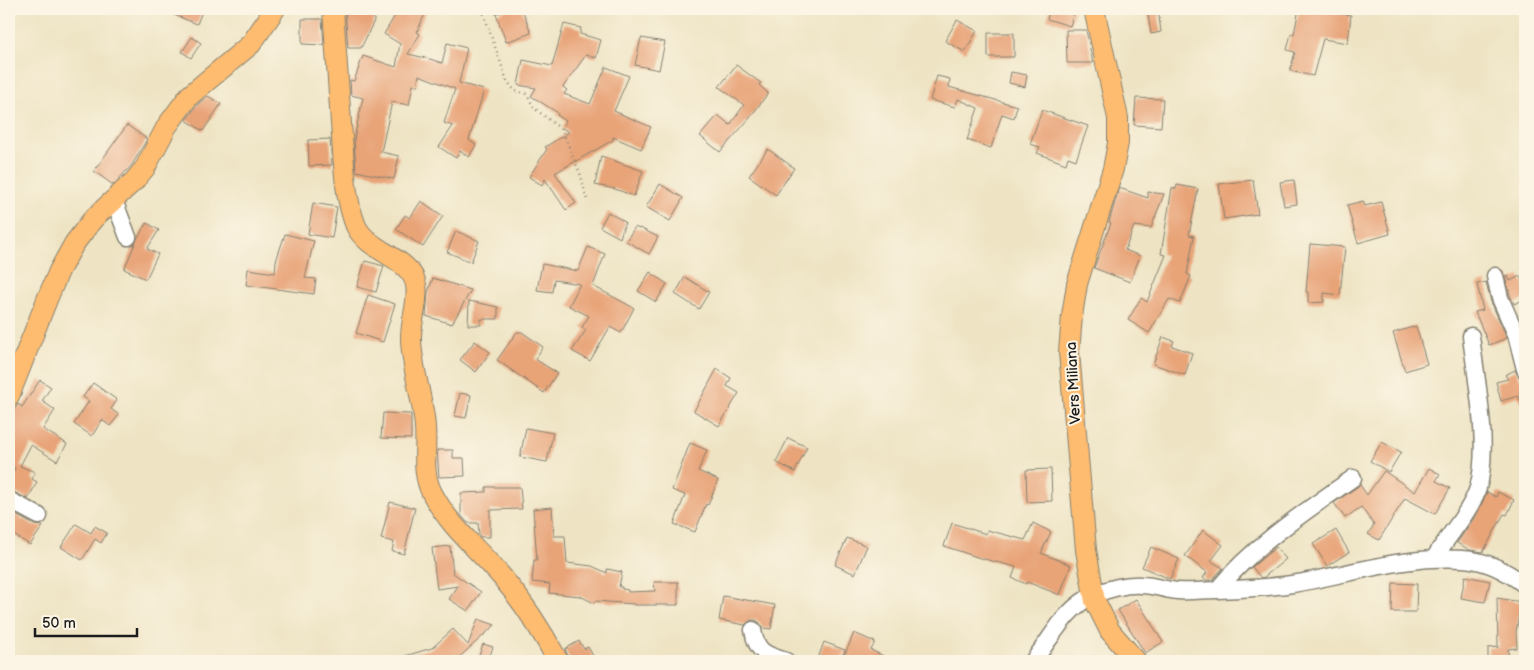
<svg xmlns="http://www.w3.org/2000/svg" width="1534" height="670" font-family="'Balsamiq Sans',sans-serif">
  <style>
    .building { fill: #e8a377 }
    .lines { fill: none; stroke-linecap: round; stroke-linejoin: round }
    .minor-casing { stroke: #858070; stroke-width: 19 }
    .major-casing { stroke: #858070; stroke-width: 22 }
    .path { stroke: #858070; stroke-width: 2.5; stroke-dasharray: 1 4; stroke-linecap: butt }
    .minor { stroke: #fff; stroke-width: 16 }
    .major { stroke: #febc70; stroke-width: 20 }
    .labels { text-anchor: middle; stroke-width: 4; stroke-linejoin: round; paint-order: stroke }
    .street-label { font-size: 15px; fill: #1c1c1c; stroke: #fcf5e5 }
  </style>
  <rect width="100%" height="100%" fill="#fcf5e5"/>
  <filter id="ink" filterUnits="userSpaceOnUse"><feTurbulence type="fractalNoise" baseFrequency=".02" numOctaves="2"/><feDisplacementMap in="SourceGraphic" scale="10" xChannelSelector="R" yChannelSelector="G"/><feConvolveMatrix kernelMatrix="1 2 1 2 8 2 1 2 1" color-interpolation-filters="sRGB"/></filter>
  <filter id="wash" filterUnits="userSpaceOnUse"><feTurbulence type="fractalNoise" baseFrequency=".0096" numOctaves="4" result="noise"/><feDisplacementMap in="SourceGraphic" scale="20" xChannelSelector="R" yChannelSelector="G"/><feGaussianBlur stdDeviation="1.12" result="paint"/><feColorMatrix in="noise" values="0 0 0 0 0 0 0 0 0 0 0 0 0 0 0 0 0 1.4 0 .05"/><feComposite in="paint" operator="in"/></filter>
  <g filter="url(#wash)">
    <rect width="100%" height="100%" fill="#eee4c4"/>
    <g id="blocks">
      <path class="building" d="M159,9H203L197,24Z
        M345,9H374V21L361,48H348Z
        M399,9H427L417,32L420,34L408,54L430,59L442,63L447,43L467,48L459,83L484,90L469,140L476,145L469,157L460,151L456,158L439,147L453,126L444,123L455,89L419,75L417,86L413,85L409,105L392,102L381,152L399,156L394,179L356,171L354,139L363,98L351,95L350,80L354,81L363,56L396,67L400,44L384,34Z
        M509,9H522L531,33L506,42L496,14Z
        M1050,9H1075L1070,26L1047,19Z
        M1147,9H1158L1161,32L1151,34Z
        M1299,9H1341L1340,14L1351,15L1348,43L1323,39L1313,76L1290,71L1295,52L1287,50L1291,34H1294Z
        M302,19H322L324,45L302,44Z
        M957,20L977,31L965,52L945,41Z
        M564,24L581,28L580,34L601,40L596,58L586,55L563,87L567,90L564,94L590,104L606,67L629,76L614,111L651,127L641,149L613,137V140L555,173L576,203L566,210L545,179L542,185L529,177L547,149L545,147L569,132L562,128L566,121L557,115L558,113L531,96L536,88L518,85L523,60L552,66Z
        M1066,30H1086L1093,63H1067Z
        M988,33H1014V57H988Z
        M192,37L201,43L191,58L182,52Z
        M641,38L665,42L659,70L635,65Z
        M736,65L761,83L759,85L768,93L749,119L720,152L700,136L718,115L730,125L744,105L719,87Z
        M1011,72L1027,75L1025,87L1009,83Z
        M937,76L950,79L949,87L1017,106L1014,118L1002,114L991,148L967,140L978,108L958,99L955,107L930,100Z
        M208,96L221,104L203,131L186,120L198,104Z
        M1136,98L1163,99L1161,127L1134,125Z
        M1042,110L1088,126L1076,160L1068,157L1066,164L1037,153L1040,147L1030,144Z
        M127,125L147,139L132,165L113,185L94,171Z
        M330,139L332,165L309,166L308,140Z
        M768,149L794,168L776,195L749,176Z
        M601,156L643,171L634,196L615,189L595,185Z
        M1253,180L1258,214L1224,219L1219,184Z
        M1294,180L1297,204L1284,206L1280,182Z
        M660,184L683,198L670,221L646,207Z
        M1177,185L1198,189L1189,235L1194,236L1187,274L1191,276L1180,303L1169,299L1149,333L1128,320L1141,298L1147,302L1166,255L1161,254L1172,188L1176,189Z
        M1119,188L1148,198V192L1164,194L1151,228L1134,226L1125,250L1140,256L1130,282L1094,268L1111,223L1109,222Z
        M421,201L443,216L423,247L396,229L405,215L410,218Z
        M1363,201L1365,206L1381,202L1390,234L1358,243L1347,205Z
        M313,203L337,207L332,238L308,234Z
        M608,212L625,222L620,238L600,227Z
        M147,223L159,230L147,249L158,254L146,279L124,269L138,237Z
        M635,227L639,229L640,228L658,237L649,254L626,241Z
        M456,231L479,241L471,262L447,252Z
        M285,234L314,241L305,278L316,279L314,294L246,285L248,269L275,273L276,261Z
        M1310,244L1345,247L1340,295L1324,293V302L1308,303V292H1306Z
        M588,247L605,254L593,286L634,308L621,333L610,327L590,361L572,351L586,330L582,327L589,316L569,306L580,284L554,280L552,292L537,290L542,264L578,271Z
        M365,261L384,266L376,292L357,287Z
        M650,272L667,284L656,302L638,291Z
        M1508,276L1510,281L1520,276L1525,288V299L1514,304L1510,295L1505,277Z
        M685,277L709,292L699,309L675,294Z
        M433,278L471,290L452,324L426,316L428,292Z
        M1486,282L1491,302L1507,338L1489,345L1475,312L1483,310L1477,284Z
        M368,295L395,304L383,342L356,333Z
        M469,301L498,307V319H481V325H468Z
        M1416,326L1427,364L1405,371L1393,333Z
        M517,332H522L543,347L535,359L557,373L544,393L497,360Z
        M1163,337L1174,341L1172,346L1192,353L1185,375L1153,364Z
        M475,341L490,352L476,372L460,360Z
        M717,369L731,378L727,386L739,393L719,426L694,411Z
        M1515,370L1518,376L1525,381V409L1518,396L1501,401L1496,382L1508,379L1505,375Z
        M40,380L51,387L42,401L55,410L43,429L67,444L57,461L31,445L20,466L35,472L32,479L37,482L28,499L9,490V481L15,468L9,465V417L18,404L22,407Z
        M93,383L117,400L111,409L119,415L110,426L102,420L92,436L74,424L89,401L83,397Z
        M460,393L471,395L466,418L455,416Z
        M383,413L411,414V439L381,438Z
        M526,428L553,433L547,462L520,457Z
        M788,438L807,447L795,472L776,462Z
        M1382,442L1401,452L1389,472L1370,461Z
        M690,443L707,450L698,471L718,480L708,505L706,504L695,532L674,524L685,495L672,490Z
        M437,450H453V458H464L465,476L439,477Z
        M1429,468L1440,474L1436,481L1450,488L1435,514L1405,498L1379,540L1368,534L1374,525L1361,507L1345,518L1334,503L1360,485L1367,495L1384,471L1415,492Z
        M1051,469L1052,501L1027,502L1026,470Z
        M486,487H520L522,509L490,510V537H481L479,535L478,523H468L461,515V493L486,492Z
        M1487,492L1496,497L1498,492L1514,500L1507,515L1504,514L1483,552L1470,550L1457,543L1478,512Z
        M390,502L415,508L404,554L392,551L394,542L381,539Z
        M552,507L554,536H565L567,563L592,566L607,573V569L622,572L619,587H622V589L628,590V592L655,591L654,582H678V605H634V604L595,601L594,603L580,596L549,593L550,584L532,582L534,560H537L533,509Z
        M9,511L34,525L43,526L30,545L9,532Z
        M952,523L986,534L987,530L1025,540L1033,523L1051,532L1041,553L1071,565L1060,595L1027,582L1026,584L1012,578L1016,567L980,558L944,546Z
        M76,524L91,533L95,526L107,533L101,543L95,539L82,560L61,547Z
        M1203,530L1223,545L1211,561L1223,568L1212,580H1206L1203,578L1207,572L1185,556Z
        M1336,530L1349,552L1327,566L1313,544Z
        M847,538L867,546L855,574L835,565Z
        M450,546L453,573L481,592L468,611L449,599L458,586L437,589L432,548Z
        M1151,547L1179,559L1170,579L1142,567Z
        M1276,547L1286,559L1264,577L1261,578L1252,567Z
        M1465,576L1490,581L1485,602L1461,598Z
        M1393,583L1417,584L1416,612H1392Z
        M723,596L775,605L771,629L763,628L760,623L756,620H751L745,625L719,620Z
        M1497,598L1521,602L1516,632L1517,648L1508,649L1509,661H1488V648L1498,647Z
        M1136,599L1163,642L1145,653L1118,610Z
        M478,619L495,625L455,661H398V658L432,648L453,629L468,645Z
        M854,633L875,642L871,650L893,661H855L844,656Z
        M579,641L584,649L588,647L596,661H570L565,649Z
        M824,642L845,650L840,661H817Z
        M483,644L493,647L488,661H477Z"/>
    </g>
  </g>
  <g filter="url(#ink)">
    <use href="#blocks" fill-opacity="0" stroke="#858070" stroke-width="1"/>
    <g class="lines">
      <g class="minor-casing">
        <path id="minor" d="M110,203L117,208L128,237
          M1495,276L1500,298L1516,334L1525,369
          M9,500L39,516
          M1434,559C1447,536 1470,513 1478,488C1490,447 1476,379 1471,336
          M1217,590C1254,545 1306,511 1353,478
          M753,630C756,652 766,655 786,661
          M1033,661C1052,638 1065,608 1094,595C1107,589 1126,584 1141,585C1154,585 1166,590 1178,591C1190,592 1204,590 1216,590C1241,589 1267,588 1292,584C1348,575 1405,555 1463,559C1485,560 1508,572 1525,585"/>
      </g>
      <g class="major-casing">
        <path id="major" d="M333,9C336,51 339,94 342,137C344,166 345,199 356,226C368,252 412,258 416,285C419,302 411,320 411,337C411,367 423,397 425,427C427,450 421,471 432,493C449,526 478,549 502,577C524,603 542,631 558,661
          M1094,9L1118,118V143L1113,169L1077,284L1072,316L1069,352L1086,550L1095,601L1110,631L1136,661
          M9,396L48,297L59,271L74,244L93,219L134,181L145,168L167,126L189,96L251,44L275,9"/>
      </g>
      <path class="path" d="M482,9L507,81L515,91L527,94L534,108L562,130L581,176L587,200"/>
      <use href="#minor" class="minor"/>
      <use href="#major" class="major"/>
    </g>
  </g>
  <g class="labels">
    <g class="street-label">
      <text transform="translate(1073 383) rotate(-93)" y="5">Vers Miliana</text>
    </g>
  </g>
  <rect width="1534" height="670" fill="none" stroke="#fcf5e5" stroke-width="30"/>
  <path d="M35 628v8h102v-8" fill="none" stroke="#1c1c1c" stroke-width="2.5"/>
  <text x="42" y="628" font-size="15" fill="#1c1c1c" stroke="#fcf5e5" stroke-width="4" paint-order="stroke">50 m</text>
</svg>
